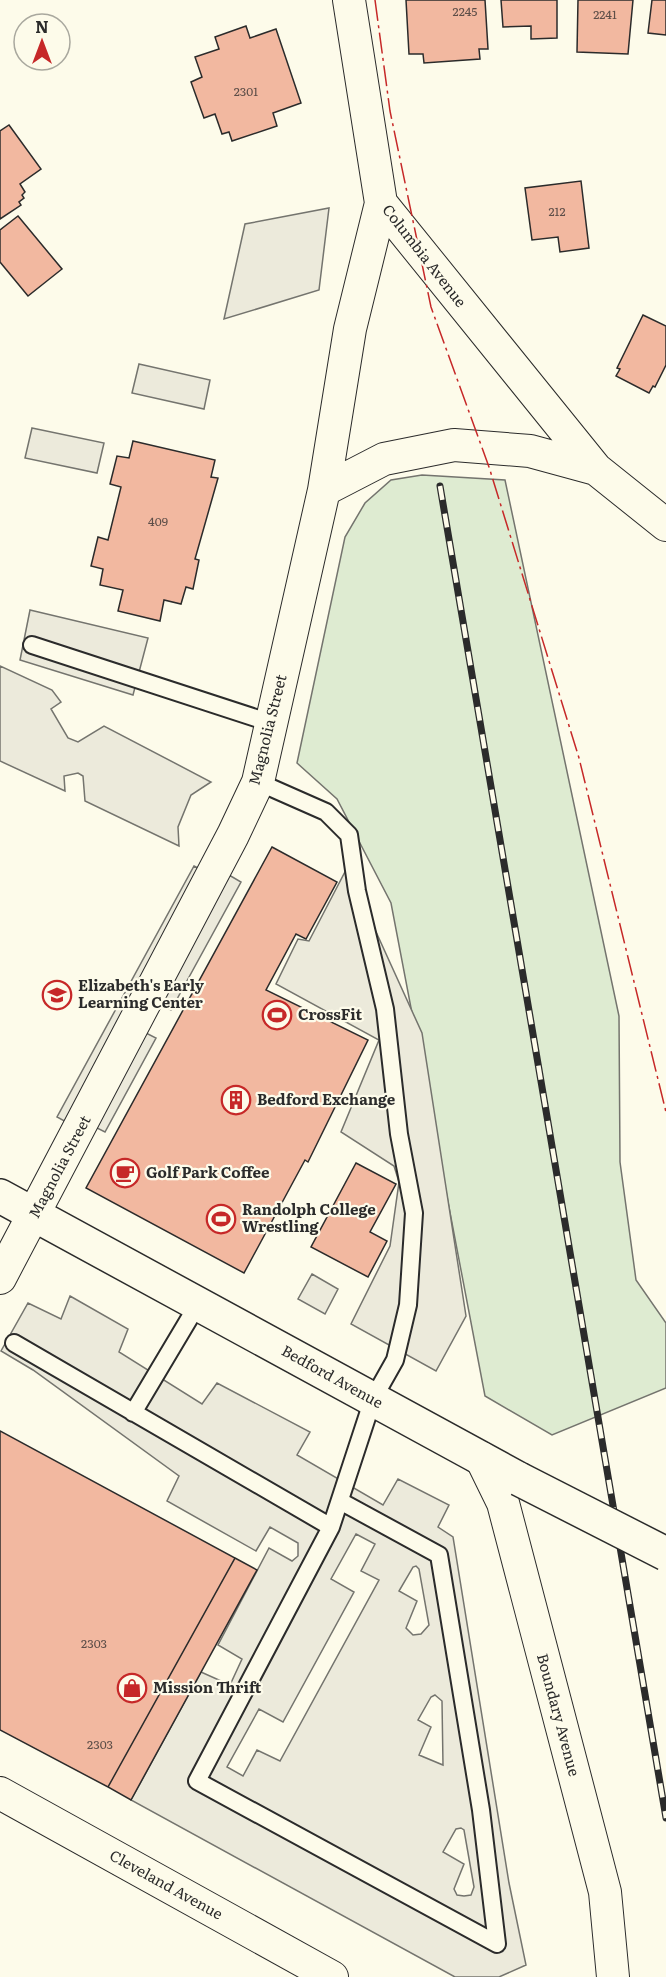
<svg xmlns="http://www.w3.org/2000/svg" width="666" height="1977" font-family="Literata,serif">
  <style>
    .green { fill: #deebd1; stroke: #74746e; stroke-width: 1.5 }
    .parking { fill: #eceadb; stroke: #74746e; stroke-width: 1.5; fill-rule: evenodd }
    .building { fill: #f2b8a0; stroke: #2b2b2b; stroke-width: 1.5 }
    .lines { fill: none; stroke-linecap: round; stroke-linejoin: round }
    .lane-casing { stroke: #2b2b2b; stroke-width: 20 }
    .street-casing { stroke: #2b2b2b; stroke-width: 34 }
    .secondary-casing { stroke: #2b2b2b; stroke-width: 36 }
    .lane { stroke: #fdfbea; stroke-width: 16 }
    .street { stroke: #fdfbea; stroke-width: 32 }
    .secondary { stroke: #fdfbea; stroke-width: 33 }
    .rail-casing { stroke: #2b2b2b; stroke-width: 7 }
    .rail { stroke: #fdfbea; stroke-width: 4.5; stroke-dasharray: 14; stroke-linecap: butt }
    .secondary-bridge-casing { stroke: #2b2b2b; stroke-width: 36; stroke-linecap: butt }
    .secondary-bridge { stroke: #fdfbea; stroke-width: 33 }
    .power { stroke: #c62828; stroke-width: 1.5; stroke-dasharray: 21 4.5 3 4.5; stroke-linecap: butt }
    .labels { text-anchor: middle; stroke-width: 4.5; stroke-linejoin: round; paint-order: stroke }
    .number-label { font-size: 12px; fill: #5d4e48 }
    .street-label { font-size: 15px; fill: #2b2b2b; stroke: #fdfbea }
    .poi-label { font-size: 15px; font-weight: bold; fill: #2b2b2b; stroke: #fdfbea; text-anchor: start }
  </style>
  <rect width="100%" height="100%" fill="#fdfbea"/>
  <path class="green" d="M422,475L505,480L619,1016L620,1162L636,1280L666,1323V1388L552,1435L485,1396L391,903L337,799L297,763L345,537L365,503L391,480Z"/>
  <path class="parking" d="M329,208L319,290L224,319L245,224Z
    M139,364L210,380L204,409L132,393Z
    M32,428L104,443L97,473L25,458Z
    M30,610L148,638L133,695L20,660Z
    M0,666L52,690L61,702L51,709L68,738L78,742L104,726L211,782L191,795L178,827L179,846L85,801L83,776L78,773L64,776L65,791L0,761Z
    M194,866L206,872L68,1123L57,1117Z
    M347,868L422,1033L466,1316L436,1371L351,1324L390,1246L399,1182L394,1166L341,1132L379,1040L276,984L298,939L309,941Z
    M229,875L241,882L171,1010L160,1004Z
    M144,1032L156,1038L105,1132L93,1126Z
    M312,1274L338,1289L325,1314L298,1299Z
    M70,1296L128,1329L119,1352L202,1404L217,1383L310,1432L297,1455L383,1505L398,1479L449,1505L438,1527L453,1537L509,1883L526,1965L499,1977H455L131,1800L201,1672L230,1685L242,1659L218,1645L269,1548L292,1561L298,1556V1543L270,1527L256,1551L167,1501L179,1476L33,1370L1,1351L28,1303L61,1319ZM356,1534L375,1544L361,1571L379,1580L280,1761L257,1750L243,1776L227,1767L259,1709L283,1722L354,1592L331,1579ZM416,1566L419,1569L429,1625L421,1634L413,1635L406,1628L417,1601L399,1591L413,1567ZM435,1695L442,1701L443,1765L419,1755L431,1727L418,1720L431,1697ZM461,1828L464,1830L474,1887L471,1895L464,1896L457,1895L454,1889L464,1864L443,1852L456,1829Z"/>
  <path class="building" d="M406,0H485L488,49H479L480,59L424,63L423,54H409Z
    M501,0H557V38L531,39V26L503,27Z
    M578,0H633L628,54L577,52Z
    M652,0H666V35L648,33Z
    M246,26L250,38L276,29L301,103L273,113L277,126L232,141L229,132L222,134L215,114L204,118L191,82L202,77L195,57L219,49L215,37Z
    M9,125L41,169L20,184L25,192L22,195L24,198L19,202L21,205L0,219V131Z
    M581,181L589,248L560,252L558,237L532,240L525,188Z
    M18,216L62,269L28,296L0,262V230Z
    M643,315L666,326V365L655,387L653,386L649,393L616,376L620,369L617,368Z
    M133,441L215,460L211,477L218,478L195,559L199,560L193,589L186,587L181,604L164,600L160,621L118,611L123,590L100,585L103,569L91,566L98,537L108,540L121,487L110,484L117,456L129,458Z
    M272,847L337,882L306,939L296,934L266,990L368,1040L308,1162L305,1160L244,1273L86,1188Z
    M356,1163L396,1184L370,1232L387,1241L368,1277L311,1247Z
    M0,1431L235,1558L108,1787L0,1730Z
    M235,1558L257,1570L131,1800L108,1787Z"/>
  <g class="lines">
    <g class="lane-casing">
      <path id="lane" d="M32,645L271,723
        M258,782L326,812L349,835L357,891L385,1009L399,1134L414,1213L408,1305L395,1360L373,1399L331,1527L197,1781L497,1944L481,1810L439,1555L340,1501
        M14,1343L331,1527
        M133,1413L198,1304"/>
    </g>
    <g class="street-casing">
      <path id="street" d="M349,0L381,203L596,469L666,525
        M324,490L384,459L454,445L530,451L596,469
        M0,1278L233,835L258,782L324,490L350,329L381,203
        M481,1458L503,1503L605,1892L613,1977
        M0,1793L332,1977"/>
    </g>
    <g class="secondary-casing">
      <path id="secondary" d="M0,1196L519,1479"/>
    </g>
    <use href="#lane" class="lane"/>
    <use href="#street" class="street"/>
    <use href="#secondary" class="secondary"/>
    <g class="rail-casing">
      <path id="rail" d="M440,486L666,1818"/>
    </g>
    <use href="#rail" class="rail"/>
    <g class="secondary-bridge-casing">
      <path id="secondary-bridge" d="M519,1479L666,1554"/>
    </g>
    <use href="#secondary-bridge" class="secondary-bridge"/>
    <path class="power" d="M375,0L390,111L431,307L489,467L579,758L666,1112"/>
  </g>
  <defs>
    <g id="school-ring" transform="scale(1.5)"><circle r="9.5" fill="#fdfbea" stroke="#c62828" stroke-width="1.5"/><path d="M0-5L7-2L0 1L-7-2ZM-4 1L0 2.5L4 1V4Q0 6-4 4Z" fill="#c62828"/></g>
    <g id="stadium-ring" transform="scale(1.5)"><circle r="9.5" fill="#fdfbea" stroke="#c62828" stroke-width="1.5"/><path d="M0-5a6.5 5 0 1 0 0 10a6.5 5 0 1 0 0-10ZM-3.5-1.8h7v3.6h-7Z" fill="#c62828"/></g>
    <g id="building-ring" transform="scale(1.5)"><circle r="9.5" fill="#fdfbea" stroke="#c62828" stroke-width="1.5"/><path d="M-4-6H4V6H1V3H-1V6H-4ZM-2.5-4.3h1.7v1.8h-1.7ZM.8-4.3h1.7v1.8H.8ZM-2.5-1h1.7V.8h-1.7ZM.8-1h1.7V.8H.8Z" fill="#c62828"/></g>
    <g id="cafe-ring" transform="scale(1.5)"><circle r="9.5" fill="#fdfbea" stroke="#c62828" stroke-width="1.5"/><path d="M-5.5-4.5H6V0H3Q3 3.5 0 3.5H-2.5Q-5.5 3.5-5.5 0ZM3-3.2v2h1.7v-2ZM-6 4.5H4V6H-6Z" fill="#c62828"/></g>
    <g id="shop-ring" transform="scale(1.5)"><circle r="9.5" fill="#fdfbea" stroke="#c62828" stroke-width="1.5"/><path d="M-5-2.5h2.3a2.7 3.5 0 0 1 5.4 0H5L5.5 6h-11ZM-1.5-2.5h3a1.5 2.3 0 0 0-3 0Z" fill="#c62828"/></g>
  </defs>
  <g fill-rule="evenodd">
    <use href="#school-ring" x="57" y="995"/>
    <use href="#stadium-ring" x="277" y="1015"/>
    <use href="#building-ring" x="236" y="1100"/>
    <use href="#cafe-ring" x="125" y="1173"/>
    <use href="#stadium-ring" x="221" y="1219"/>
    <use href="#shop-ring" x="132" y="1688"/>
  </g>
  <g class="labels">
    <g class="number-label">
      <text x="465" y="16">2245</text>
      <text x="605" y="19">2241</text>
      <text x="246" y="96">2301</text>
      <text x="557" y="216">212</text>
      <text x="158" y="526">409</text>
      <text x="94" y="1648">2303</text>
      <text x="100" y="1749">2303</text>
    </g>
    <g class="street-label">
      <text transform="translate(424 256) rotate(52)" y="5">Columbia Avenue</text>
      <text transform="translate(268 730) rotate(-76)" y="5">Magnolia Street</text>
      <text transform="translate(60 1167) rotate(-62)" y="5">Magnolia Street</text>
      <text transform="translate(332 1377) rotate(29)" y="5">Bedford Avenue</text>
      <text transform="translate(558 1715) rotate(75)" y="5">Boundary Avenue</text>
      <text transform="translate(166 1885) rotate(29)" y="5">Cleveland Avenue</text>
    </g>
    <g class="poi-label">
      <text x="78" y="991">Elizabeth's Early<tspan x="78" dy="17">Learning Center</tspan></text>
      <text x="298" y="1020">CrossFit</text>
      <text x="257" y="1105">Bedford Exchange</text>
      <text x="146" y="1178">Golf Park Coffee</text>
      <text x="242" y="1215">Randolph College<tspan x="242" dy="17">Wrestling</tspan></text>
      <text x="153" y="1693">Mission Thrift</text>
    </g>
  </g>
  <g transform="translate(42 42)"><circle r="28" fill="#fdfbea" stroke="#a9a89e" stroke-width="1.5"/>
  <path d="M0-4.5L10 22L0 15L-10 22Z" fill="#c62828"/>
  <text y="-9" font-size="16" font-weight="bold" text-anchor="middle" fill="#2b2b2b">N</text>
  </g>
</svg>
